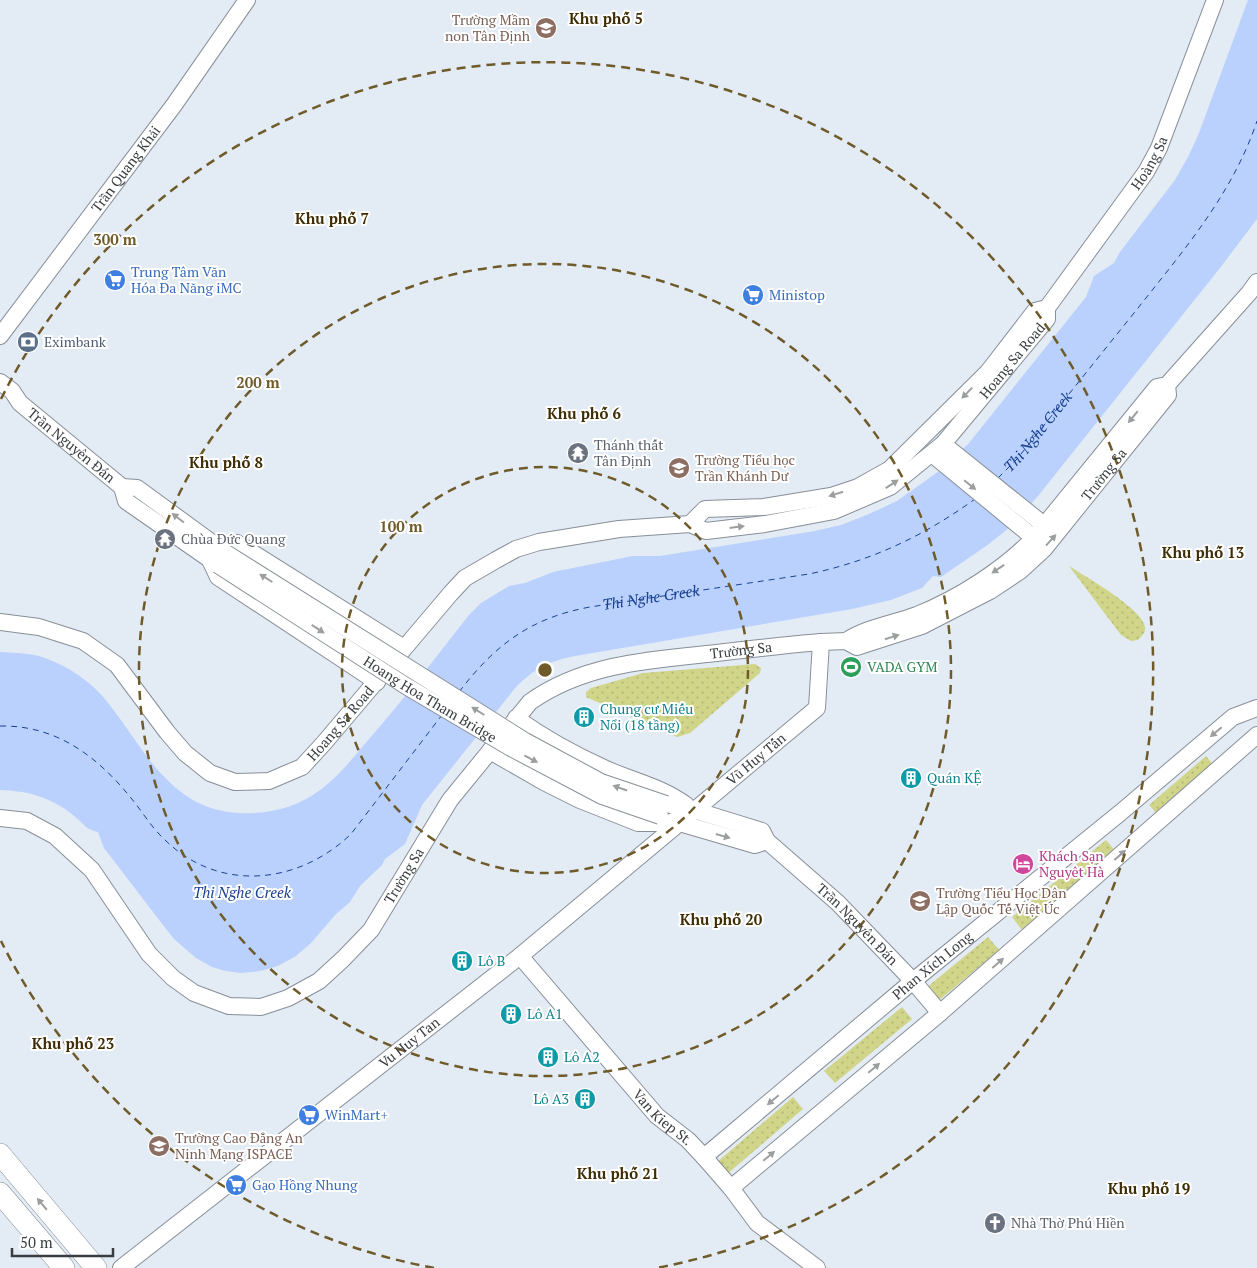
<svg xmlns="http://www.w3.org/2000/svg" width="1257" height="1268" font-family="'PT Serif',serif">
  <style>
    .green { fill: url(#green-dots) }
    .water { fill: #b9d1fc }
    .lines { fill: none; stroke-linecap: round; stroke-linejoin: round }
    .ferry { stroke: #1b4191; stroke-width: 1; stroke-dasharray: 6 5; stroke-linecap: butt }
    .minor-casing { stroke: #888f98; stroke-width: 18 }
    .major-casing { stroke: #888f98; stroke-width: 22 }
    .minor { stroke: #fff; stroke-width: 16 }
    .major { stroke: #fff; stroke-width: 21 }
    .minor-bridge-casing { stroke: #888f98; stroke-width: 18; stroke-linecap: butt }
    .minor-bridge { stroke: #fff; stroke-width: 16 }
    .oneway { fill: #9c9ea0 }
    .ring { fill: none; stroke: #6f5a29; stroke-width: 2.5; stroke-dasharray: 9 6 }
    .labels { text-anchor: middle; stroke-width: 4; stroke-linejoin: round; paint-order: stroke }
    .education-label { font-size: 14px; fill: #785e54; stroke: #fff; text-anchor: start }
    .street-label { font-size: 14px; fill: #393c40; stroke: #fff }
    .shop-label { font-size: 14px; fill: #366cbe; stroke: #fff; text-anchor: start }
    .service-label { font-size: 14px; fill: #4e5e75; stroke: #fff; text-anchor: start }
    .worship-label { font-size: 14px; fill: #5b616d; stroke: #fff; text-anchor: start }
    .leisure-label { font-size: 14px; fill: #27864d; stroke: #fff; text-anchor: start }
    .culture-label { font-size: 14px; fill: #0d838f; stroke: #fff; text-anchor: start }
    .hotel-label { font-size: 14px; fill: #b23c85; stroke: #fff; text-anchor: start }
    .neighbourhood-label { font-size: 15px; font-weight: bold; fill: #3f2e05; stroke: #fff }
    .water-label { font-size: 15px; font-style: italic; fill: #1b4191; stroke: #fff }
    .centre { fill: #6f5a29; stroke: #fff; stroke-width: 2.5 }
    .ring-label { font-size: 15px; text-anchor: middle; font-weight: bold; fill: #6f5a29; stroke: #fff; stroke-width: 4; stroke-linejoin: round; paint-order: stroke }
  </style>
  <defs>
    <pattern id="green-dots" width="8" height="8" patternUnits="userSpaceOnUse" patternTransform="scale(1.25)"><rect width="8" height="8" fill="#d1d589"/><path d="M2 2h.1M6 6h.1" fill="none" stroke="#b4b877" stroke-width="1.8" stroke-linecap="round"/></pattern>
  </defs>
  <rect width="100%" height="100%" fill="#e3ebf5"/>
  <path class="green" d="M1069,566C1086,577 1143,609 1145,627C1146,633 1142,636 1138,640L1131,641L1121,635Z
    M755,664L761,668L760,673L690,733L677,737L586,697V692L591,688L643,673Z
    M1206,756L1215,767L1158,815L1149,805Z
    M1106,840L1116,852L1022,930L1012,917Z
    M988,937L999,950L937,1002L926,988Z
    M902,1007L912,1019L835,1083L824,1071Z
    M793,1097L803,1109L726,1175L716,1163Z"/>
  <path class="water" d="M1248,0H1257V219L1220,268L1038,496L1010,527L989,544L941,577L933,576L922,588L891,600L852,609L575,656C549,661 534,669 516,687L422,805L405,844L385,859L382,865L360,886L350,902L336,914L311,943L296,956L278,966L260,971L241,973L226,971L212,967L196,958L174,939L163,925L104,848L98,832C85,829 83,823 73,815C51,797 28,791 0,790V652C15,653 31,653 45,658C70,667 93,683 109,704C124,723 136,743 151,762C165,779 183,797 203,805C237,819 282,815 313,795C335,781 352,759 369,739C404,699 436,657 469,615L481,603L509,586L525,583L553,572L633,556H660L815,531L841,525L869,514L897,501L942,469L969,443L1086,297L1094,276L1114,263L1120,252L1175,180L1189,155L1199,133Z"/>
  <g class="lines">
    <g class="ferry">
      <path id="s1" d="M998,478L1017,459C1057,409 1097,359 1138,308C1184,250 1233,193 1257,121"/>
      <path id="s2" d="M459,692C495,645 530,618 590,607L809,574C871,561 924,536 975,499"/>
      <path d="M0,726C56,725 97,756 131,798C142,811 151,827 164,839C218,893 298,885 351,834L442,715"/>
    </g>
    <g class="minor-casing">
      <g id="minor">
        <path id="s3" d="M0,336L174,105L247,0"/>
        <path id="s4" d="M0,382L12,391L20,403L122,487L126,501L218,565"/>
        <path d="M943,444L1044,525"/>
        <path d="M932,454L1034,538"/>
        <path d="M122,487L137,488L226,553"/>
        <path d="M690,524L705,509L764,507L831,496L858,487L890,469L988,372L1035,311L1047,308"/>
        <path d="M217,547L237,543L404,648"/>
        <path d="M210,560L218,577L377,682"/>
        <path id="s5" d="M0,622L39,627L83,641L117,665L167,732L185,753L210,773L235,782L269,781L302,767L324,743L451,593L465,578L496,560L516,549L539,542L619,529L690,524L706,531L765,524L834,511L890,487L943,444L1047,319V308L1146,172L1159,148L1215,0"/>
        <path d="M846,641C867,627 893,624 917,615C959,598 1003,570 1034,538L1157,387L1167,385L1249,293L1257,282"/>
        <path d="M516,718C544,738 575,755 606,769C633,781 662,787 686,805"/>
        <path d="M490,751L544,782L580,800L638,823H676"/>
        <path id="s6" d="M666,804L694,810L762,831L767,841L838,903L913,981L940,1013"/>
        <path id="s7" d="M0,818L27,821L55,836L92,870L149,954L173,978L194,993L229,1006L261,1007L288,998L319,981L343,959L371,930L450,800L530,702C582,665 646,660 707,654C745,650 783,645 821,642L846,641L857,647L922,626L990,591L1020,571L1044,549L1168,395L1167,385"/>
        <path d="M673,821L755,845L767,841"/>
        <path id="s8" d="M520,956L657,1116L688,1140L704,1157L731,1188L757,1223L817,1268"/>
        <path id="s9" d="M704,1157L913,981L1120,813L1233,717L1257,708"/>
        <path d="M731,1188L940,1013L1257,735"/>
        <path id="s10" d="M121,1268L520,956L817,708L821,642"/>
      </g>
    </g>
    <g class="major-casing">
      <path id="major" d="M0,1154L96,1268
        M0,1193L64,1268"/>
    </g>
    <use href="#minor" class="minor"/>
    <use href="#major" class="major"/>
    <g class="minor-bridge-casing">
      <g id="minor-bridge">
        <path d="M226,553L525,741L601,782L666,804"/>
        <path id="s11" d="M218,565L406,686L511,748L602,796L660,816"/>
      </g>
    </g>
    <use href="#minor-bridge" class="minor-bridge"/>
  </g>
  <defs><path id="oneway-solid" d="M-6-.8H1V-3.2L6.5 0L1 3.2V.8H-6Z" transform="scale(1.25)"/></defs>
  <g class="oneway">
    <use href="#oneway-solid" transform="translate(967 393) rotate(134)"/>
    <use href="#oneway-solid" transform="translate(1133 417) rotate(129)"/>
    <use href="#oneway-solid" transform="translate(892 484) rotate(-33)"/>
    <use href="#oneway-solid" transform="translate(970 485) rotate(39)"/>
    <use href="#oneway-solid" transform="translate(836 494) rotate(163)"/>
    <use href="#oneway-solid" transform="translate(178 518) rotate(-143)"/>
    <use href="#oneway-solid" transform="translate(737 527) rotate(-7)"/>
    <use href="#oneway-solid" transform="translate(1051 540) rotate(-48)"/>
    <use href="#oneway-solid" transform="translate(998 569) rotate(146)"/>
    <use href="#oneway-solid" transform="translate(266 578) rotate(-148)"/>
    <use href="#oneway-solid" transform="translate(318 629) rotate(33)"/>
    <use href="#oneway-solid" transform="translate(892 637) rotate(-18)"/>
    <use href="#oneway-solid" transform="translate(478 711) rotate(-148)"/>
    <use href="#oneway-solid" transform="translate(1216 732) rotate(140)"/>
    <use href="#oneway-solid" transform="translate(531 759) rotate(28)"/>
    <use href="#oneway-solid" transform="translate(620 788) rotate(-161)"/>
    <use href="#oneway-solid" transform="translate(723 836) rotate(16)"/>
    <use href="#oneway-solid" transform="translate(1120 855) rotate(-41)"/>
    <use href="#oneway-solid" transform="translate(998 963) rotate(-41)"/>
    <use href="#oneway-solid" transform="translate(874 1068) rotate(-40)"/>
    <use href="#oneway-solid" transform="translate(773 1100) rotate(140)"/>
    <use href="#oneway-solid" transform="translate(769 1156) rotate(-40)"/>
    <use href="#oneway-solid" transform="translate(42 1204) rotate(-130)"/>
  </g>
  <g class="ring">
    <circle cx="545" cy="670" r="203"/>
    <circle cx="545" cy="670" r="406"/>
    <path d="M434 1268A608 608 0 0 1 1 941M1 399A608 608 0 1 1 656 1268"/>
  </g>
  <defs>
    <g id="school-disc" transform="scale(1.125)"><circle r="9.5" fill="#8d6e63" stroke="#fff"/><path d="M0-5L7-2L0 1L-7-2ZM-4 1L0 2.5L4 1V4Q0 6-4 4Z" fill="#fff"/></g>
    <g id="supermarket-disc" transform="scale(1.125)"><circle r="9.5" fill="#3f7fe0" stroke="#fff"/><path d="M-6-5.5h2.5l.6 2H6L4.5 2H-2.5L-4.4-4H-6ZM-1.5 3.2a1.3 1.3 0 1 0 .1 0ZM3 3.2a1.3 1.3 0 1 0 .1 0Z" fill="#fff"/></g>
    <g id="bank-disc" transform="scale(1.125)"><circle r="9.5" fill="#5c6f8a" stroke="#fff"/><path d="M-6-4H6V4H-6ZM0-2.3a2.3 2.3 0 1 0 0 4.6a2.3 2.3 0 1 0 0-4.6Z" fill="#fff"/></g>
    <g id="temple-disc" transform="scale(1.125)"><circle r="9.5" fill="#6b7280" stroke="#fff"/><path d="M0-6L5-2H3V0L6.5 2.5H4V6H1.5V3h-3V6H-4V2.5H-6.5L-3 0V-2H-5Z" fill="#fff"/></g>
    <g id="stadium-disc" transform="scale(1.125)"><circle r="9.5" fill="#2e9e5b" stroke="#fff"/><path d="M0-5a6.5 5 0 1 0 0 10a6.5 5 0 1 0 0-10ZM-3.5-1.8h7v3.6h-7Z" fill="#fff"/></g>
    <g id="building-disc" transform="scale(1.125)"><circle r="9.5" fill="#0f9aa8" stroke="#fff"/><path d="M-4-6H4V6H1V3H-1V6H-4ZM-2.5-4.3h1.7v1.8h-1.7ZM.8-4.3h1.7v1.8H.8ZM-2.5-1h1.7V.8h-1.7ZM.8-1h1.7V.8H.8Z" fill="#fff"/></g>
    <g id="hotel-disc" transform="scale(1.125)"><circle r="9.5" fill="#d1479c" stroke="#fff"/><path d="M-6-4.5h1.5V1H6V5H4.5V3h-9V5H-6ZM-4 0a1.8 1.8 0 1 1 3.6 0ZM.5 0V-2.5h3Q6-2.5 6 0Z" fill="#fff"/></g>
    <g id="church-disc" transform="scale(1.125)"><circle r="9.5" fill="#6b7280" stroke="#fff"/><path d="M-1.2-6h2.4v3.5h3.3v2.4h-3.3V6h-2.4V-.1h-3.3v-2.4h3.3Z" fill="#fff"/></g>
  </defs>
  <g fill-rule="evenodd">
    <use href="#school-disc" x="546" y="28"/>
    <use href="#supermarket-disc" x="115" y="280"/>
    <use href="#supermarket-disc" x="753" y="295"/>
    <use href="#bank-disc" x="28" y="342"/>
    <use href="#temple-disc" x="578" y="453"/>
    <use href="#school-disc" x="679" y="468"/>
    <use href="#temple-disc" x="165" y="539"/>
    <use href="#stadium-disc" x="851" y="667"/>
    <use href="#building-disc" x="584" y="717"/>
    <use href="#building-disc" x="911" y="778"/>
    <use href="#hotel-disc" x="1023" y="864"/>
    <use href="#school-disc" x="920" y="901"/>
    <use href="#building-disc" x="462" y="961"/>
    <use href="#building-disc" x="511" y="1014"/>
    <use href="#building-disc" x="548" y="1057"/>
    <use href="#building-disc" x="585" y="1099"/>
    <use href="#supermarket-disc" x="309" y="1115"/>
    <use href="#school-disc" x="159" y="1146"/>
    <use href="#supermarket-disc" x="236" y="1185"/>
    <use href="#church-disc" x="995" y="1223"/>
  </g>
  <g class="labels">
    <g class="education-label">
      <text x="530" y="25" text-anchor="end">Trường Mầm<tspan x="530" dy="16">non Tân Định</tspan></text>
      <text x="695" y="465">Trường Tiểu học<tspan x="695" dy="16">Trần Khánh Dư</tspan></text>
      <text x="936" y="898">Trường Tiểu Học Dân<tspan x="936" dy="16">Lập Quốc Tế Việt Úc</tspan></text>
      <text x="175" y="1143">Trường Cao Đẳng An<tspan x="175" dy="16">Ninh Mạng ISPACE</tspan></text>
    </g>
    <g class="street-label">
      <text dy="5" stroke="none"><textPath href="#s5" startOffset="1479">Hoàng Sa</textPath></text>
      <text dy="5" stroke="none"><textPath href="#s3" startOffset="209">Trần Quang Khải</textPath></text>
      <text dy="5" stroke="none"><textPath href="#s5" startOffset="1236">Hoang Sa Road</textPath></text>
      <text dy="5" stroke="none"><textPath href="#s4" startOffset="96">Trần Nguyên Đán</textPath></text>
      <text dy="5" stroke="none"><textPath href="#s7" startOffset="1402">Trường Sa</textPath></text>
      <text dy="5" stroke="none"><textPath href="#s7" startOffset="975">Trường Sa</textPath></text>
      <text dy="5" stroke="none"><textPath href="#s11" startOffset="251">Hoang Hoa Tham Bridge</textPath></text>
      <text dy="5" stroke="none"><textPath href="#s5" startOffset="425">Hoang Sa Road</textPath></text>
      <text dy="5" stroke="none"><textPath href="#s10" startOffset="814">Vũ Huy Tấn</textPath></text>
      <text dy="5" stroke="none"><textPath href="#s7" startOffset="540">Trường Sa</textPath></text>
      <text dy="5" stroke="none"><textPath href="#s6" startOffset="234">Trần Nguyên Đán</textPath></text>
      <text dy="5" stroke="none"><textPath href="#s9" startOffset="298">Phan Xích Long</textPath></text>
      <text dy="5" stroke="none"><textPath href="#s10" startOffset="366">Vu Huy Tan</textPath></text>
      <text dy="5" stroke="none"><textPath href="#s8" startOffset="216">Van Kiep St.</textPath></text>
    </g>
    <g class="shop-label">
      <text x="131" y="277">Trung Tâm Văn<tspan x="131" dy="16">Hóa Đa Năng iMC</tspan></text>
      <text x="769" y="300">Ministop</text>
      <text x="325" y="1120">WinMart+</text>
      <text x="252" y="1190">Gạo Hồng Nhung</text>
    </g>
    <g class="service-label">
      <text x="44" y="347">Eximbank</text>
    </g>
    <g class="worship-label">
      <text x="594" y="450">Thánh thất<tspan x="594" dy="16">Tân Định</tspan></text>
      <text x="181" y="544">Chùa Đức Quang</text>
      <text x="1011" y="1228">Nhà Thờ Phú Hiền</text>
    </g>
    <g class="leisure-label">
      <text x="867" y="672">VADA GYM</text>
    </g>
    <g class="culture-label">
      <text x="600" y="714">Chung cư Miếu<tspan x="600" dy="16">Nổi (18 tầng)</tspan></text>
      <text x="927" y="783">Quán KỆ</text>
      <text x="478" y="966">Lô B</text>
      <text x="527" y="1019">Lô A1</text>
      <text x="564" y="1062">Lô A2</text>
      <text x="569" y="1104" text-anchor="end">Lô A3</text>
    </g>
    <g class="hotel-label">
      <text x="1039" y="861">Khách Sạn<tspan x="1039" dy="16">Nguyêt Hà</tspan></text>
    </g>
    <g class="neighbourhood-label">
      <text x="606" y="24">Khu phố 5</text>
      <text x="332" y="224">Khu phố 7</text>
      <text x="584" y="419">Khu phố 6</text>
      <text x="226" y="468">Khu phố 8</text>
      <text x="1203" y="558">Khu phố 13</text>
      <text x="721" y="925">Khu phố 20</text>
      <text x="73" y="1049">Khu phố 23</text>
      <text x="618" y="1179">Khu phố 21</text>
      <text x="1149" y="1194">Khu phố 19</text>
    </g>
    <g class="water-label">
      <text dy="5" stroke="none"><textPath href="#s1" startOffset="61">Thi Nghe Creek</textPath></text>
      <text dy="5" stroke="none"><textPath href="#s2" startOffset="222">Thi Nghe Creek</textPath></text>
      <text x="242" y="898">Thi Nghe Creek</text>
    </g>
  </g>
  <circle cx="545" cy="670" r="8" class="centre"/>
  <g class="ring-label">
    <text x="115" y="245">300 m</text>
    <text x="258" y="388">200 m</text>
    <text x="401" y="532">100 m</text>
  </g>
  <path d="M12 1248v8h101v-8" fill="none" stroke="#393c40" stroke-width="2.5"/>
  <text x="20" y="1248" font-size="15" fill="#393c40" stroke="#ffffff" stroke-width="4" paint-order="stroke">50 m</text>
</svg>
